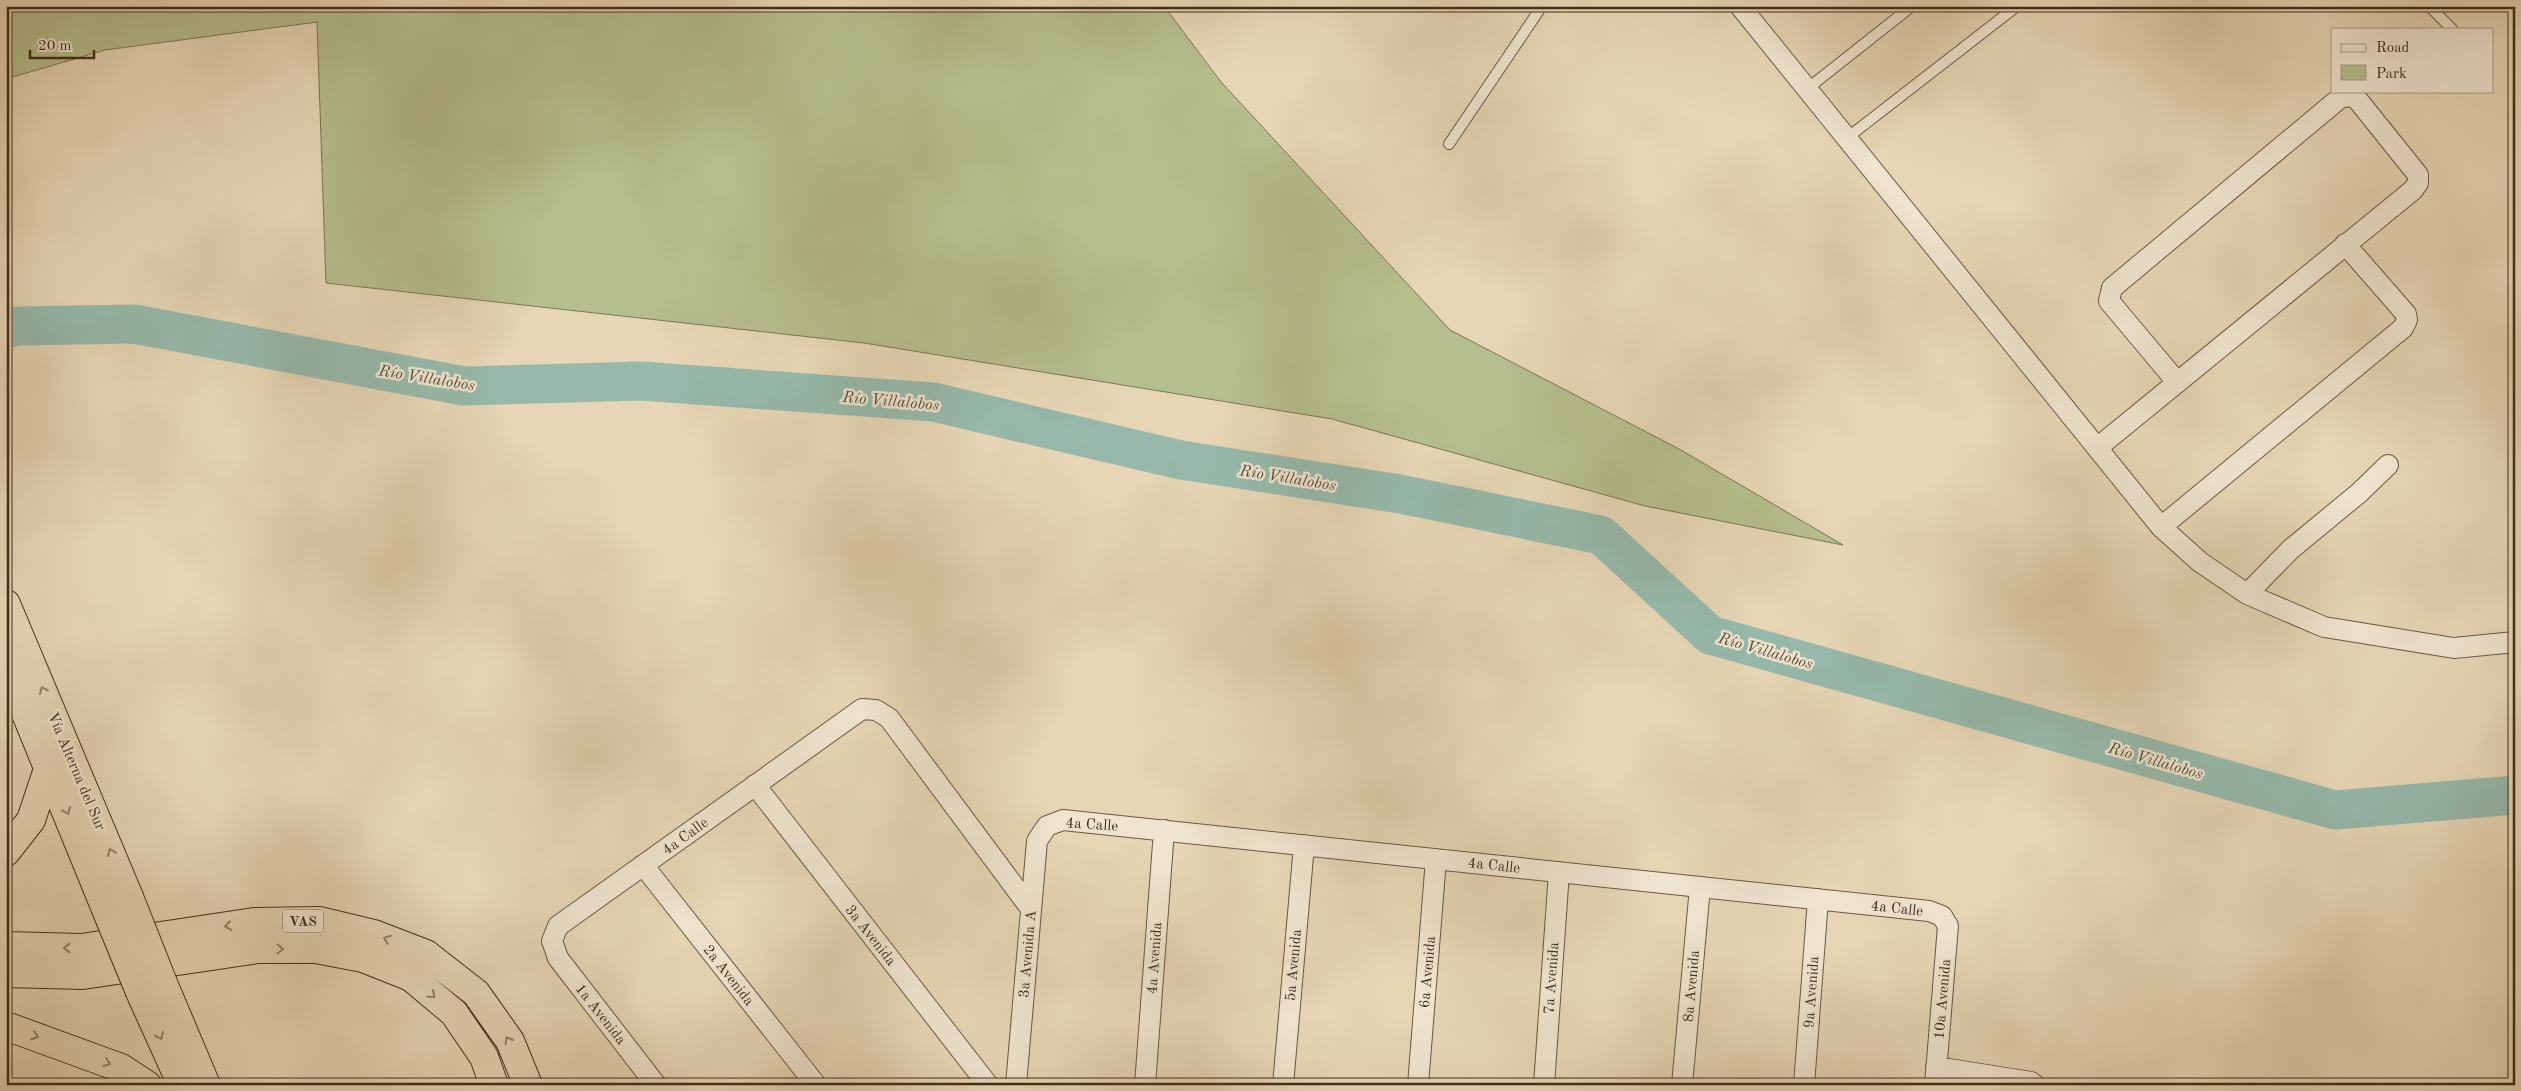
<svg xmlns="http://www.w3.org/2000/svg" width="2521" height="1091" font-family="'Old Standard TT',serif">
  <style>
    .green { fill: #b5be8d; stroke: #7a7652 }
    .lines { fill: none; stroke-linecap: round; stroke-linejoin: round }
    .river { stroke: #96b9ab; stroke-width: 39 }
    .lane-casing { stroke: #6a573f; stroke-width: 12 }
    .street-casing { stroke: #6a573f; stroke-width: 22 }
    .highway-casing { stroke: #402d18; stroke-width: 30 }
    .lane { stroke: #efe4cf; stroke-width: 10 }
    .street { stroke: #efe4cf; stroke-width: 20 }
    .highway { stroke: #e6d6b5; stroke-width: 28 }
    .highway-bridge-casing { stroke: #402d18; stroke-width: 30; stroke-linecap: butt }
    .highway-bridge { stroke: #e6d6b5; stroke-width: 28 }
    .oneway { stroke: #938266 }
    .labels { text-anchor: middle; stroke-width: 5; stroke-linejoin: round; paint-order: stroke }
    .shield { fill: #efe4cf; stroke: #74644f; stroke-width: 1 }
    .shield-label { font-size: 14px; font-weight: bold; fill: #402d18 }
    .street-label { font-size: 15px; fill: #402d18; stroke: #efe4cf }
    .water-label { font-size: 16px; font-style: italic; fill: #514935; stroke: #efe4cf }
  </style>
  <rect width="100%" height="100%" fill="#e6d6b5"/>
  <filter id="stains"><feTurbulence type="fractalNoise" baseFrequency=".004" numOctaves="4"/><feColorMatrix values="0 0 0 0 .2 0 0 0 0 .09 0 0 0 0 .02 0 0 0 .5 -.17"/></filter>
  <radialGradient id="worn" r=".72"><stop offset=".6" stop-color="#630" stop-opacity="0"/><stop offset="1" stop-color="#630" stop-opacity=".3"/></radialGradient>
  <path class="green" d="M6,6H1164L1221,82L1450,330L1681,450L1843,545L1645,506L1332,419L864,343L326,283L317,22L105,50L6,79Z"/>
  <g class="lines">
    <path class="river" d="M6,329L18,326L134,324L464,386L641,381L933,402L1181,460L1400,494L1601,535L1710,635L2335,810L2515,795"/>
    <g class="lane-casing">
      <path id="lane" d="M2429,6L2452,29
        M1807,89L1912,6
        M1847,138L2017,6
        M1449,144L1542,6"/>
    </g>
    <g class="street-casing">
      <path id="street" d="M1740,6L2161,527L2200,562L2247,594L2324,627L2454,648L2515,642
        M2097,448L2413,190L2418,183V175L2357,99L2349,96L2340,98L2112,288L2109,301L2177,382
        M2161,527L2403,328L2407,320L2406,314L2345,244
        M2247,594L2291,549L2359,493L2388,465
        M755,785L988,1085
        M643,865L816,1085
        M1936,1067L2031,1082L2035,1085
        M656,1085L558,958L552,941L558,926L862,709L876,710L889,718L1031,909
        M1016,1085L1037,841L1047,826L1063,820L1929,911L1942,916L1948,926L1935,1085
        M1145,1085L1164,830
        M1283,1085L1304,845
        M1418,1085L1436,859
        M1544,1085L1559,872
        M1682,1085L1700,887
        M1804,1085L1818,899"/>
    </g>
    <g class="highway-casing">
      <path id="highway" d="M6,604L129,897
        M6,665L105,907
        M6,852L31,820L49,766
        M6,946L81,948L254,922L320,921L374,934L426,954L476,993L510,1041L528,1085
        M6,973L83,975L258,949H316L363,958L411,977L454,1013L484,1057L494,1085
        M163,983L206,1085
        M140,992L182,1085
        M6,1026L121,1068L147,1085"/>
    </g>
    <use href="#lane" class="lane"/>
    <use href="#street" class="street"/>
    <use href="#highway" class="highway"/>
    <g class="highway-bridge-casing">
      <path id="highway-bridge" d="M129,897L163,983
        M105,907L140,992"/>
    </g>
    <use href="#highway-bridge" class="highway-bridge"/>
  </g>
  <defs><path id="oneway-chevron" d="M-2-3.5L2.5 0L-2 3.5" fill="none" stroke-width="1.6" stroke-linecap="round" stroke-linejoin="round" transform="scale(1.25)"/></defs>
  <g class="oneway">
    <use href="#oneway-chevron" transform="translate(43 690) rotate(-113)"/>
    <use href="#oneway-chevron" transform="translate(67 811) rotate(68)"/>
    <use href="#oneway-chevron" transform="translate(111 852) rotate(-113)"/>
    <use href="#oneway-chevron" transform="translate(228 926) rotate(171)"/>
    <use href="#oneway-chevron" transform="translate(387 939) rotate(-159)"/>
    <use href="#oneway-chevron" transform="translate(67 948) rotate(-180)"/>
    <use href="#oneway-chevron" transform="translate(280 949)"/>
    <use href="#oneway-chevron" transform="translate(432 995) rotate(40)"/>
    <use href="#oneway-chevron" transform="translate(35 1036) rotate(20)"/>
    <use href="#oneway-chevron" transform="translate(160 1036) rotate(65)"/>
    <use href="#oneway-chevron" transform="translate(508 1040) rotate(-120)"/>
    <use href="#oneway-chevron" transform="translate(107 1063) rotate(20)"/>
  </g>
  <g class="labels">
    <rect class="shield" x="283" y="909.5" width="40" height="23" rx="4"/>
    <g class="shield-label">
      <text x="303" y="926">VAS</text>
    </g>
    <g class="street-label">
      <text transform="translate(77 771) rotate(67)" y="5">Vía Alterna del Sur</text>
      <text transform="translate(1092 824) rotate(4)" y="5">4a Calle</text>
      <text transform="translate(685 836) rotate(-36)" y="5">4a Calle</text>
      <text transform="translate(1494 865) rotate(6)" y="5">4a Calle</text>
      <text transform="translate(1897 908) rotate(6)" y="5">4a Calle</text>
      <text transform="translate(871 935) rotate(52)" y="5">3a Avenida</text>
      <text transform="translate(1027 954) rotate(-85)" y="5">3a Avenida A</text>
      <text transform="translate(1154 958) rotate(-86)" y="5">4a Avenida</text>
      <text transform="translate(1293 965) rotate(-85)" y="5">5a Avenida</text>
      <text transform="translate(1427 972) rotate(-85)" y="5">6a Avenida</text>
      <text transform="translate(729 975) rotate(52)" y="5">2a Avenida</text>
      <text transform="translate(1551 978) rotate(-86)" y="5">7a Avenida</text>
      <text transform="translate(1691 986) rotate(-85)" y="5">8a Avenida</text>
      <text transform="translate(1811 992) rotate(-86)" y="5">9a Avenida</text>
      <text transform="translate(1942 999) rotate(-85)" y="5">10a Avenida</text>
      <text transform="translate(601 1014) rotate(52)" y="5">1a Avenida</text>
    </g>
    <g class="water-label">
      <text transform="translate(427 377) rotate(9)" y="6">Río Villalobos</text>
      <text transform="translate(891 400) rotate(5)" y="6">Río Villalobos</text>
      <text transform="translate(1288 477) rotate(9)" y="6">Río Villalobos</text>
      <text transform="translate(1766 650) rotate(16)" y="6">Río Villalobos</text>
      <text transform="translate(2156 760) rotate(16)" y="6">Río Villalobos</text>
    </g>
  </g>
  <rect width="2521" height="1091" fill="none" stroke="#e6d6b5" stroke-width="25"/>
  <rect x="8" y="8" width="2506" height="1076" fill="none" stroke="#402d18" stroke-width="2.5"/>
  <rect x="12" y="12" width="2496" height="1066" fill="none" stroke="#402d18"/>
  <rect x="2331" y="28" width="162" height="65" fill="#efe4cf" stroke="#a99b86"/>
  <rect x="2341" y="44" width="25" height="8" fill="#efe4cf" stroke="#a99b86"/>
  <text x="2376" y="52" font-size="15" fill="#402d18">Road</text>
  <rect x="2341" y="65" width="25" height="15" fill="#b5be8d" stroke="#a99b86"/>
  <text x="2376" y="78" font-size="15" fill="#402d18">Park</text>
  <path d="M30 50v8h64v-8" fill="none" stroke="#402d18" stroke-width="2.5"/>
  <text x="38" y="50" font-size="15" fill="#402d18" stroke="#efe4cf" stroke-width="4" paint-order="stroke">20 m</text>
  <rect width="100%" height="100%" filter="url(#stains)"/>
  <rect width="100%" height="100%" fill="url(#worn)"/>
</svg>
